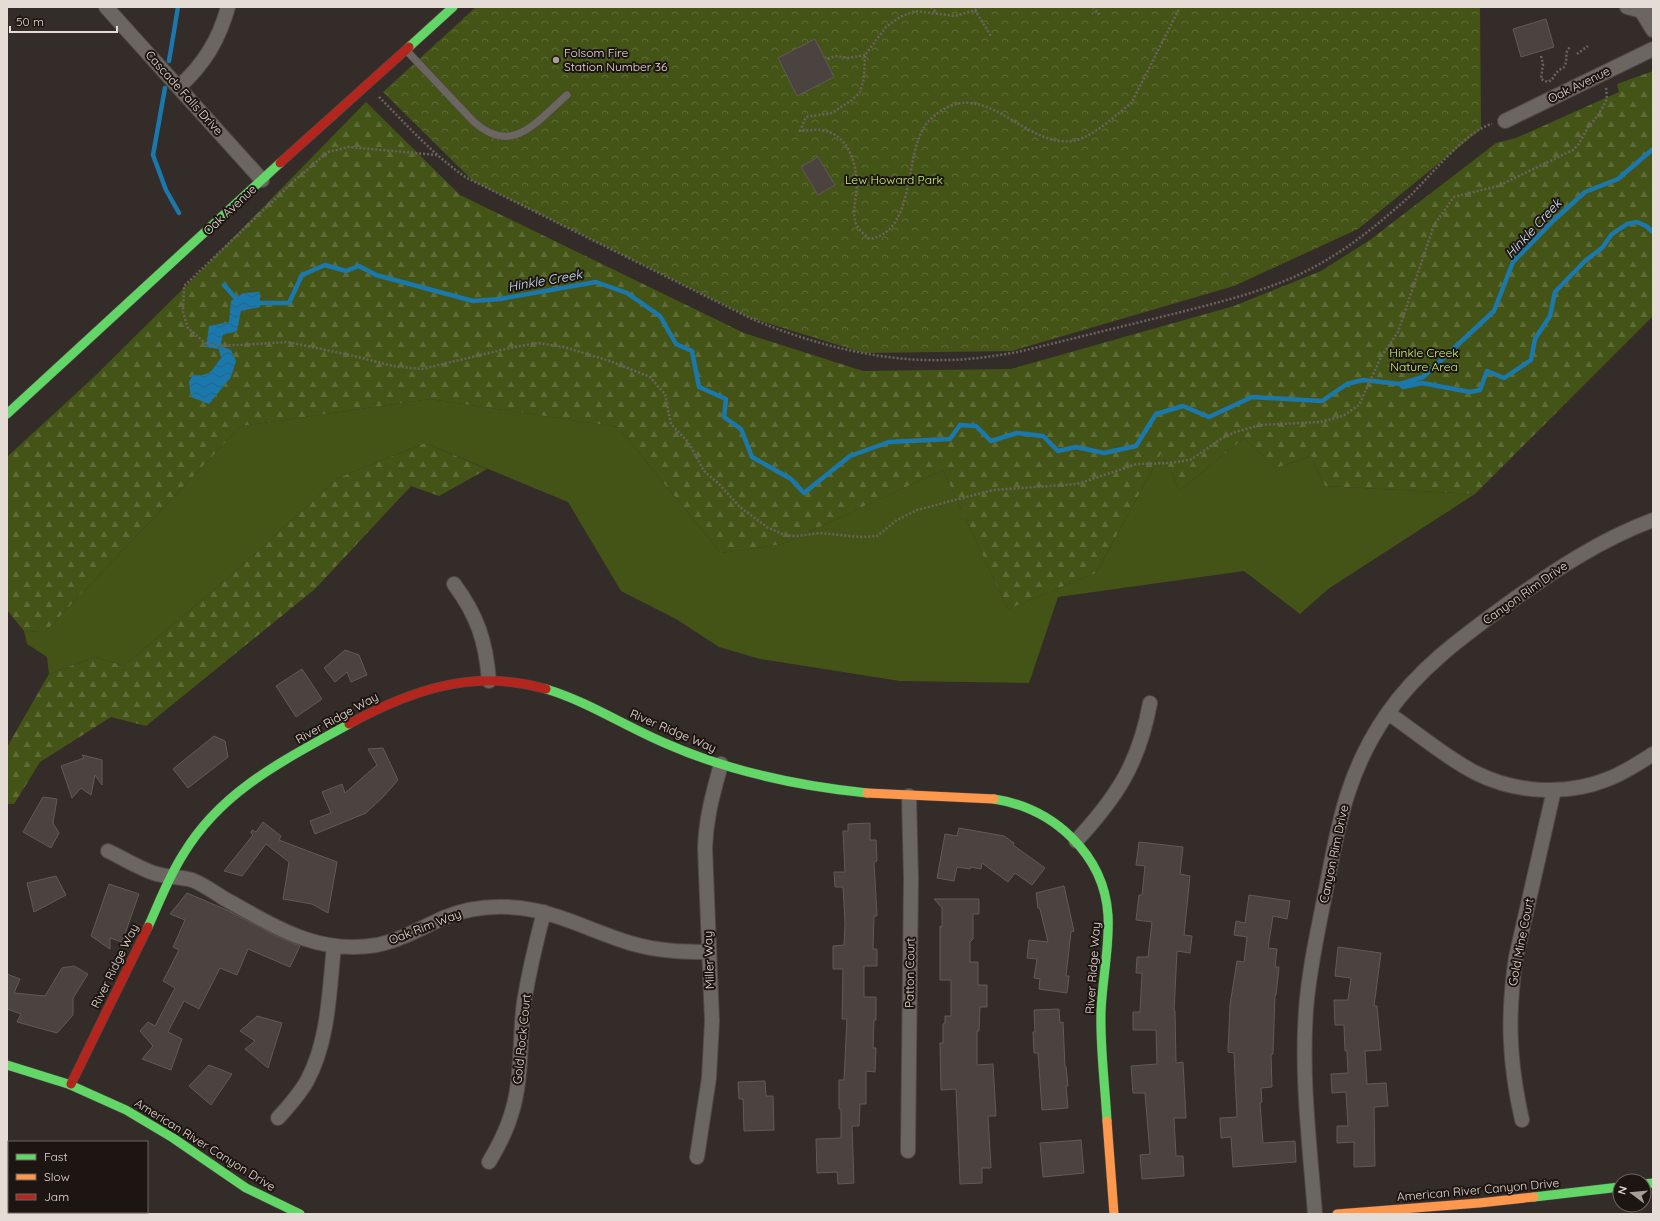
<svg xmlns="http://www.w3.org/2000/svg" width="1660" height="1221" font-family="Quicksand,sans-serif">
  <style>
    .grass { fill: #445417 }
    .forest { fill: url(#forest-firs) }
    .park { fill: url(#park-crowns) }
    .water { fill: url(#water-waves) }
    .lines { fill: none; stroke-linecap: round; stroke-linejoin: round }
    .stream { stroke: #1a78ad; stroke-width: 4.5 }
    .building { fill: #4a433f; stroke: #615a56 }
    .lane-casing { stroke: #504945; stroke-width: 8 }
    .street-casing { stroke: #504945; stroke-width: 16 }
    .fast-casing { stroke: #504945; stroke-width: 10 }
    .slow-casing { stroke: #504945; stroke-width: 10 }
    .jam-casing { stroke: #504945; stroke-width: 10 }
    .path { stroke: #69635f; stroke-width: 2.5; stroke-dasharray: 2 2; stroke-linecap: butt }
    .lane { stroke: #6c6662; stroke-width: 7 }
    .street { stroke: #6c6662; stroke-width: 14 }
    .fast { stroke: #63d668; stroke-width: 9 }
    .slow { stroke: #ff974d; stroke-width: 9 }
    .jam { stroke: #b3261e; stroke-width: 9 }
    .poi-dot { fill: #a89e99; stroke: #1c1511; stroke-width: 1.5 }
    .labels { text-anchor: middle; stroke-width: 4; stroke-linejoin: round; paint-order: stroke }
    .poi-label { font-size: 12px; fill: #e6dcd6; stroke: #1c1511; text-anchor: start }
    .street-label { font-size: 12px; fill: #e6dcd6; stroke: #1c1511 }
    .park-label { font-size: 12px; fill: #cbf47a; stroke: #1c1511 }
    .water-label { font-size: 13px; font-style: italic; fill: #cee3f3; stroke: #1c1511 }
  </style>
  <defs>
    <pattern id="forest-firs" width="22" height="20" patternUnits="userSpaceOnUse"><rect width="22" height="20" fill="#445417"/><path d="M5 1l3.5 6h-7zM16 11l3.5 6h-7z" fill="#5f6c38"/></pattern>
    <pattern id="park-crowns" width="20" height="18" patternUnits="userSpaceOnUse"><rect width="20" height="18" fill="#445417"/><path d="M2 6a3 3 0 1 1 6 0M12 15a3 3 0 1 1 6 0" fill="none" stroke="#5f6c38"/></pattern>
    <pattern id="water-waves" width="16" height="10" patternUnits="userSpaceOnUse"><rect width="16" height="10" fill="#1a78ad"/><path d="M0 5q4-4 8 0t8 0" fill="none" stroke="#2b6281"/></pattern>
  </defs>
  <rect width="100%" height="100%" fill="#342c28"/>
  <path class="grass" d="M430,399L618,427L721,553L782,544L943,470L1008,609L1096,573L1161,454L1171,471L1179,491L1244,438L1276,468L1311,456L1325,486L1475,494L1328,589L1300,614L1244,571L1058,597L1029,683L900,681L760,659L719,647L676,619L621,591L568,502L425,443L338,478L235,572L124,666L95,657L49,674L47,657L27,644L24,631L45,632L241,426Z"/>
  <path class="forest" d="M1653,71V316L1475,494L1325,486L1311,456L1276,468L1244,438L1179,491L1171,471L1161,454L1096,573L1008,609L943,470L782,544L721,553L618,427L430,399L241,426L45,632L24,631L7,610V457L94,377L195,277L366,102L460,195L744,333L863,371L1011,369L1234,306L1321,271L1370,240L1496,143L1516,138L1619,92L1617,84Z
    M425,443L487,469L439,496L411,486L315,589L146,726L111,717L40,762L14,804H7V747L49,674L95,657L124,666L235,572L338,478Z"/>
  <path class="park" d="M476,7H1480L1481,129L1358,229L1234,286L1012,351L864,353L751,318L473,181L383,92Z"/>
  <path class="water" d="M260,292V307L241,311L237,331L223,335L221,343L223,347L231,350L236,361L231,377L209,404L191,397L189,382L193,375C210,377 212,370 221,358L219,349L206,347L209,326L229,322L231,301L243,293Z"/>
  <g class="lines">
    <path class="stream" d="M169,61L178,7
      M165,88L153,155L166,190L179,213
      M224,285L239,302
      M254,303H289L302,275L325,265L346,271L359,266L376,275L473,301L500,299L596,282L627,293L660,316L676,344L692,351L699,387L726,399L724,417L741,429L752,457L791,479L804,493L850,456L889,442L950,439L960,425L976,426L991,441L1017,433L1043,436L1058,451L1076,447L1104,453L1136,446L1156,414L1183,406L1209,417L1252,397L1322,401L1347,384L1363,380L1400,384L1423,377L1494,311L1513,262L1554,220L1585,192L1618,179L1653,149
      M1400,384L1403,387L1422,383L1470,392L1480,390L1487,371L1504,378L1531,360L1535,339L1550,316L1555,292L1585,261L1602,248L1612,234L1627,224L1637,222L1646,226L1653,232"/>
  </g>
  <path class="building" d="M1546,19L1554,47L1521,57L1513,29Z
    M815,39L834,77L797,96L778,58Z
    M818,157L835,185L818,195L801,167Z
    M345,650L359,655L367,675L351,682L347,672L335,682L324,668Z
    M302,669L322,699L296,717L276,686Z
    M214,736L225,741L228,757L188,788L173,769Z
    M383,748L398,780L384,796L366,813L315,834L310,821L331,813L322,792L342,784L345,793L377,765L368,749Z
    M82,755L102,760V785L95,775L91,795L81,788L72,798L61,766L84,758Z
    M43,797L57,799L53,823L59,833L51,848L23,832Z
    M263,822L281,836L279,840L337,862L328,913L312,904L283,899L289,862L266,844L242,876L224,871L253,835L251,833L252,830L256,832Z
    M870,823V840H876L877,861L874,862L877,916H874L873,949H877V966H864V997H876V1020H874L873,1048H876L875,1072L866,1071V1104H860L859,1126H852L854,1183L838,1184L837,1172L817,1173L816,1139L841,1138V1109H839V1080H844L847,1019H842L843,969H833V946L844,945L845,923L843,887H835L834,872H845L843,831H848V824Z
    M959,828L1004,836L1014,843L1013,845L1045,868L1032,885L1015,873L1008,882L982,863L981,869L971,867L970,869L957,867L954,881L937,878L945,834L957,836Z
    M1139,842L1183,847L1180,874L1190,876L1184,935L1192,936L1190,953L1177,951L1174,1011H1175L1176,1063L1183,1062L1186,1118H1174L1176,1156H1183L1184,1176L1142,1179L1140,1155L1150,1154L1145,1093H1133L1131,1066L1157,1064L1156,1030H1133V1012H1140L1142,973H1136L1137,957H1148L1152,922L1136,920L1139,895H1142L1145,866L1136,865Z
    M56,876L66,895L34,912L27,883Z
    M109,884L139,894L122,942L110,938V949L91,936Z
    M1064,886L1074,931L1071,932L1066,976H1069L1067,993L1039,989L1040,979L1034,978L1037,959L1027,958L1029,940L1048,942L1040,909L1038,908L1036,893Z
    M187,893L229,911L276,936L300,946L290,967L248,949L237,975L220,968L199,1009L184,1001L168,1032L182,1039L171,1070L142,1059L153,1046L140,1031L148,1022L155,1026L175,988L163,981L179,950L173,947L185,920L170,914Z
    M1249,895L1290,901L1287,919L1273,916L1268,948L1277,949L1275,967H1279L1276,995H1275L1273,1054H1271L1272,1087L1261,1088L1262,1102L1260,1103L1263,1143L1295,1141L1296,1162L1233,1167L1231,1137L1221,1138L1220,1118L1237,1117L1234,1053L1228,1052L1230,1005L1237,961L1244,962L1247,937L1234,935L1236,921L1245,923Z
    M934,899H979V914H973V939L970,942V962H978V985H987V1007H980L979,1031H977V1065L993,1064L996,1116H988L991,1168H982V1183L960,1184L956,1089L941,1090L940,1043H943V1024L945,1023V1016H951V980H940V926L942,927V908Z
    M1338,947L1381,953L1374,1006H1377L1381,1050L1365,1051L1367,1084L1386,1083L1388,1106L1374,1107L1375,1166L1354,1167V1142L1337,1143V1126H1348L1346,1092L1332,1093L1331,1074L1348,1073L1347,1051H1345L1344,1025H1335L1334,1000H1348L1351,978L1335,976Z
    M74,966L88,974L73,998V1015L57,1033L17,1022L21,1014L7,1009V974L20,979L14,993L45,996L62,968Z
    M1059,1009L1060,1023L1063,1022L1065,1067H1066L1068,1086H1066L1068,1108L1042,1110L1038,1053H1034L1033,1032H1035L1034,1010Z
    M257,1016L282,1023L268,1068L245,1049L255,1041L240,1031Z
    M209,1065L232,1074L211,1105L189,1086Z
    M765,1081L766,1096H773L774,1130L744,1131L743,1099H739L738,1082Z
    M1081,1140L1084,1173L1043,1177L1040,1143Z"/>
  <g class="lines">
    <g class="lane-casing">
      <path id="lane" d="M406,50L473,121C512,157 536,122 567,95
        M7,1170L9,1171
        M69,1212L72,1214"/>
    </g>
    <g class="street-casing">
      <path id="street" d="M106,7L262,180
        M1627,7L1653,14
        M1642,12L1653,30
        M179,87C204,64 219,40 228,7
        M1505,121L1653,49
        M454,584C477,615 486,641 489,681
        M1388,713C1416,732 1446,758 1476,773C1516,793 1566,796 1608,779C1624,773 1639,763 1653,754
        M1076,841C1117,797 1139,763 1150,703
        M108,851C123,858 142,870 157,874C168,877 181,877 192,880C203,884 215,893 225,899C276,927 317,955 377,945C401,940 421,928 443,918C467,908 495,905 521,908C559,913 594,932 630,943C657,951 682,952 709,952
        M278,1118C289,1106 299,1095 307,1081C329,1040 329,992 334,946
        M1522,1120C1509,1062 1507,1016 1516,957L1554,790
        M908,1151L911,879L909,796
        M697,1157L709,1078L712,1021L705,848C706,817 713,794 721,764
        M489,1162C498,1147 506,1132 511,1115C523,1079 519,1039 524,1002C529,972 536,942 544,912
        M1315,1214C1310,1147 1301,1078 1306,1010C1309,968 1319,926 1327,884C1339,819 1349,769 1387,714C1419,668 1462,637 1506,605C1552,572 1599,540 1653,520"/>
    </g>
    <g class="fast-casing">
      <path id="fast" d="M409,47L453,7
        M7,414L280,163
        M546,689C589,702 626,727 667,744C731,772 798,786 867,793
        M994,799C1053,808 1104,854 1108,915C1110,947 1102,980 1101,1012C1100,1048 1105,1085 1107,1121
        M148,927C159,903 169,876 184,853C223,789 285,760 349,724
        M7,1065L68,1084L126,1110L173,1138L246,1188L300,1214
        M1644,1184L1653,1183
        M1534,1197L1620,1187"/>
    </g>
    <g class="slow-casing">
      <path id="slow" d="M867,793L994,799
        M1107,1121L1114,1214
        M1337,1214L1479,1203L1534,1197"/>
    </g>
    <g class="jam-casing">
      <path id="jam" d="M280,163L409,47
        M349,724C411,690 474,668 546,689
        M71,1084L148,927"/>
    </g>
    <path class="path" d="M931,7L937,13
      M980,7L975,10L955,16L915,11L900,17L886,27L865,55L864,78L860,92L852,100L832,113L806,117L800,131C807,131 814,129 821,130C848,133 857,164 857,187C856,197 853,210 855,221C857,229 864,234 870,239C917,231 903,153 927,123C931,118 939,112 944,109C990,82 1030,152 1077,140C1095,135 1118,114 1132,102L1180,7
      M1093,7L1100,15
      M975,10L991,36
      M1577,54L1588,46
      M1541,56L1543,64L1541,79L1548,82C1554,79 1554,75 1558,71C1561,68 1564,69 1565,65C1568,58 1564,53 1570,47
      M828,59L835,56L849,58L865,55
      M379,97C407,125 434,156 467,178L752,319C812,344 880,362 945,360C970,360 994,356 1018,352C1071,339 1124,326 1177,313C1223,301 1272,290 1314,267C1350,248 1381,222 1411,195C1430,176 1467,130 1492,124
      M437,155L349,147L328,152L294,181L184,286L183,312L188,328L205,343L222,346L288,342L354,356L393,366L422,369L514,347L538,343L564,347L610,361L650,377L665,394L671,424L688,442L704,471L718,483L740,507L767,527L784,535L796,536L820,533L860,537L877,536L897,520L917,510L993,490L1077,484L1137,464L1169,463L1190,460L1221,439L1235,432L1261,425L1320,422L1343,416L1359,405L1381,357L1398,332L1434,225L1454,197L1498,186L1573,150L1578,145L1587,129L1599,114L1607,99L1606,86"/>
    <use href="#lane" class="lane"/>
    <use href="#street" class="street"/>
    <use href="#fast" class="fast"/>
    <use href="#slow" class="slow"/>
    <use href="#jam" class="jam"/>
  </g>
  <circle class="poi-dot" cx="556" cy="60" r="4"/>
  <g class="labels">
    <g class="poi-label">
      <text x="564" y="57">Folsom Fire<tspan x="564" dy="14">Station Number 36</tspan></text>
    </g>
    <g class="street-label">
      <text transform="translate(1579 85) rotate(-26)" y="4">Oak Avenue</text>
      <text transform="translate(184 93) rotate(48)" y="4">Cascade Falls Drive</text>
      <text transform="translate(230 210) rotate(-43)" y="4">Oak Avenue</text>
      <text transform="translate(1525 593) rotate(-35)" y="4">Canyon Rim Drive</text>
      <text transform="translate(337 718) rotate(-29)" y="4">River Ridge Way</text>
      <text transform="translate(673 731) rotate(23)" y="4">River Ridge Way</text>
      <text transform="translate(1334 854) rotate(-78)" y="4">Canyon Rim Drive</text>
      <text transform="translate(425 927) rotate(-21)" y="4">Oak Rim Way</text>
      <text transform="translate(1521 942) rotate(-79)" y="4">Gold Mine Court</text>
      <text transform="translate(709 960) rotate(-92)" y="4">Miller Way</text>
      <text transform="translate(115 966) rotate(-64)" y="4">River Ridge Way</text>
      <text transform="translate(1093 968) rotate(-86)" y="4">River Ridge Way</text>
      <text transform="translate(910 973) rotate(-89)" y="4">Patton Court</text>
      <text transform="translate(522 1039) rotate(-84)" y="4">Gold Rock Court</text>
      <text transform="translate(205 1145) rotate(32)" y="4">American River Canyon Drive</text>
      <text transform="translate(1478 1190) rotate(-5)" y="4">American River Canyon Drive</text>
    </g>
    <g class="park-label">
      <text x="894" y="184">Lew Howard Park</text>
      <text x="1424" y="357">Hinkle Creek<tspan x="1424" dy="14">Nature Area</tspan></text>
    </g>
    <g class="water-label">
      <text transform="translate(1533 228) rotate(-47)" y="5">Hinkle Creek</text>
      <text transform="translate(545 280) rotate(-10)" y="5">Hinkle Creek</text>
    </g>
  </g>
  <rect width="1660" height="1221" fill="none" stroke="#e6dcd6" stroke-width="16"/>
  <rect x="8" y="1141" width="140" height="72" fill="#1c1511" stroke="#6d6560"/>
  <rect x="16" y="1154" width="20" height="6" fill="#63d668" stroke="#6d6560"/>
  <text x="44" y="1161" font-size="12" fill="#e6dcd6">Fast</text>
  <rect x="16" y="1174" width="20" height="6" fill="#ff974d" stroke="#6d6560"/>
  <text x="44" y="1181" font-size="12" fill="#e6dcd6">Slow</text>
  <rect x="16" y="1194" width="20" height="6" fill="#b3261e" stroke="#6d6560"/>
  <text x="44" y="1201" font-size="12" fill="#e6dcd6">Jam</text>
  <g transform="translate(1632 1193) rotate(286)"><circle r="19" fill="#1c1511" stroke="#6d6560"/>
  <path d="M0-3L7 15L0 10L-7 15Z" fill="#a89e99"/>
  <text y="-6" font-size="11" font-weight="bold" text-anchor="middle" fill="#e6dcd6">N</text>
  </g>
  <path d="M10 26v6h107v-6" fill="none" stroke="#e6dcd6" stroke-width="2"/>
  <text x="16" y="26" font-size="12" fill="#e6dcd6" stroke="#1c1511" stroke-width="3" paint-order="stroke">50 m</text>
</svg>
